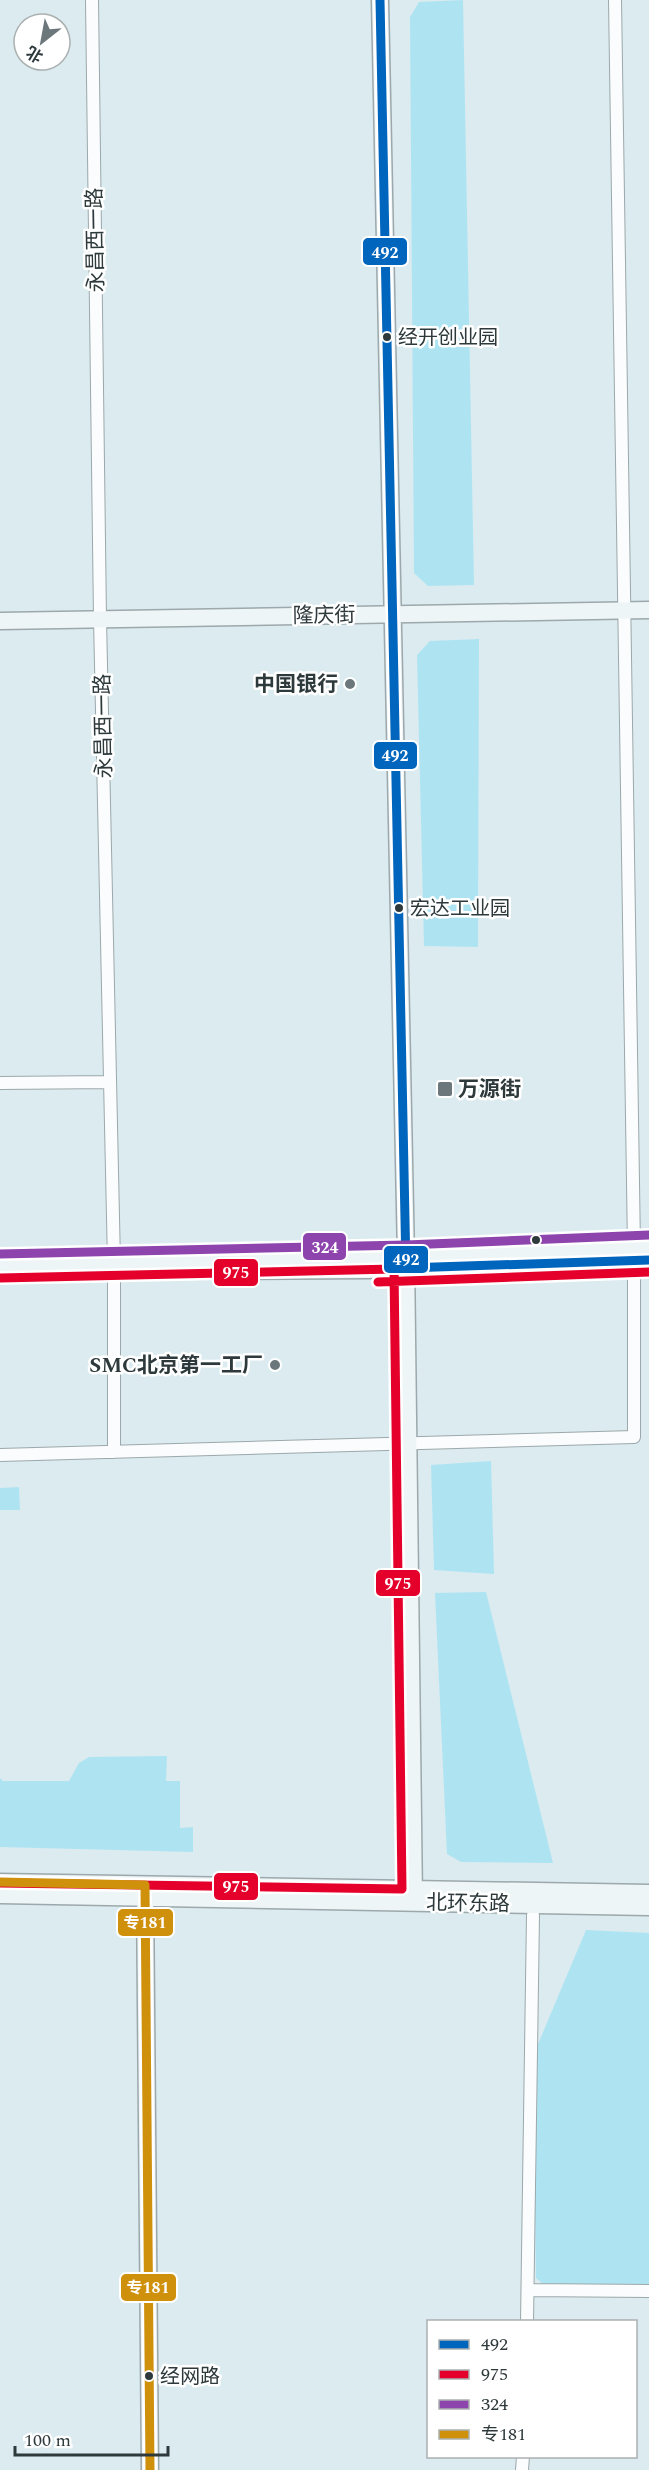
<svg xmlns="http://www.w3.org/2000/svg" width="649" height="2470" font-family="Spectral,'Noto Sans SC',serif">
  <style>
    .green { fill: #aee4f2 }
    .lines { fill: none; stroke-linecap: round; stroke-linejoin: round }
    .street-casing { stroke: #9ca8ab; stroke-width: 14 }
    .secondary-casing { stroke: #9ca8ab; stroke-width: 19 }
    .street { stroke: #fafcfd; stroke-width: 12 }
    .secondary { stroke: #eef5f7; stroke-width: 16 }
    .bus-1-casing { stroke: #fff; stroke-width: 14 }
    .bus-2-casing { stroke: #fff; stroke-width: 14 }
    .bus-3-casing { stroke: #fff; stroke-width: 14 }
    .bus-4-casing { stroke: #fff; stroke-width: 14 }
    .bus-1 { stroke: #0065bd; stroke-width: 9 }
    .bus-2 { stroke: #e4002b; stroke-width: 9 }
    .bus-3 { stroke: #8e44ad; stroke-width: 9 }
    .bus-4 { stroke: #cf900c; stroke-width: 9 }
    .bus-dot { fill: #2e393c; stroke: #fff; stroke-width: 2 }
    .poi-dot { fill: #6b777b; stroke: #fff; stroke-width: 2 }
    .labels { text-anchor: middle; stroke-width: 5; stroke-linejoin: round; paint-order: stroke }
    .bus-label { font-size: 20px; fill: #2e393c; stroke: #fff; text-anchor: start }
    .street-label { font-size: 21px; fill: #2e393c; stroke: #fff }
    .poi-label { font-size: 21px; font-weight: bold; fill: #2e393c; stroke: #fff; text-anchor: end }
    .line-badge { stroke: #fff; stroke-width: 2 }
    .badge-label { font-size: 16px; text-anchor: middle; font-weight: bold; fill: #fff }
  </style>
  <rect width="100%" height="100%" fill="#dbebf0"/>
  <path class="green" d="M463,0L474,585L428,586L414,573L410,17L419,2Z
    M479,639L478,947L424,946L417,655L430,641Z
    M491,1461L494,1574L434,1570L431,1465Z
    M19,1487L20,1510H0V1488Z
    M486,1592L553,1863L461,1862L447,1854L435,1593Z
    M167,1756L166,1781H180V1828L193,1827V1852L0,1847V1778L3,1781H69L79,1763L89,1757Z
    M586,1930L649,1933V2285H544L536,2278L533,2056Z"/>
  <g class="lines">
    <g class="street-casing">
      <path id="street" d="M92,0L100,619L114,1263V1452
        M0,1083L110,1082
        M0,1455L634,1437V1248L615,0
        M528,2290L649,2291
        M527,2322L533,1915
        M522,2470L523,2456"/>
    </g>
    <g class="secondary-casing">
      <path id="secondary" d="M380,0L406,1257L414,1901
        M0,621L649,610
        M0,1266L406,1257L649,1247
        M227,1271L368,1270L649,1260
        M0,1882L649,1893
        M145,1889L150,2470
        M0,1895L649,1907"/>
    </g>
    <use href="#street" class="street"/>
    <use href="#secondary" class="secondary"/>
    <g class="bus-1-casing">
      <path id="bus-1" d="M380,0L406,1268L649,1260"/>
    </g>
    <g class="bus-2-casing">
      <path id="bus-2" d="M378,1282L649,1272
        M0,1883L402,1889L394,1269L0,1278"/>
    </g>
    <g class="bus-3-casing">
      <path id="bus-3" d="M0,1254L406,1245L649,1235"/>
    </g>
    <g class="bus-4-casing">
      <path id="bus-4" d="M0,1882L145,1885L150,2470"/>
    </g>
    <use href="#bus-1" class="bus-1"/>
    <use href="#bus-2" class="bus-2"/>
    <use href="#bus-3" class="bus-3"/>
    <use href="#bus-4" class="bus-4"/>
  </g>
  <g class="bus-dot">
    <circle cx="387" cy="337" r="5"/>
    <circle cx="399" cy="908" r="5"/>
    <circle cx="536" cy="1240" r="5"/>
    <circle cx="149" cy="2376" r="5"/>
  </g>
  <g class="poi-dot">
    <circle cx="350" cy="684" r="6"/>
    <rect x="437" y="1081" width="16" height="16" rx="3"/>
    <circle cx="275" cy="1365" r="6"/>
  </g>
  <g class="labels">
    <g class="bus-label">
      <text x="398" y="344">经开创业园</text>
      <text x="410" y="915">宏达工业园</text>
      <text x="160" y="2383">经网路</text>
    </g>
    <g class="street-label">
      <text transform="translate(95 240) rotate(-91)" y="7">永昌西一路</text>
      <text transform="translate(324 615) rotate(-1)" y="7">隆庆街</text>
      <text transform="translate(103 726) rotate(-91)" y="7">永昌西一路</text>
      <text transform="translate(468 1903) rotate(1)" y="7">北环东路</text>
    </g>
    <g class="poi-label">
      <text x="338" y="691">中国银行</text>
      <text x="458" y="1096" text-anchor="start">万源街</text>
      <text x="263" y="1372">SMC北京第一工厂</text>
    </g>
  </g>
  <g class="line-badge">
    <rect x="362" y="237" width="46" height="29" rx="6" fill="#0065bd"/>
    <rect x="373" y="741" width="45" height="29" rx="6" fill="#0065bd"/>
    <rect x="302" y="1232" width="45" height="29" rx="6" fill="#8e44ad"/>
    <rect x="383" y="1245" width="46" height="29" rx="6" fill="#0065bd"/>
    <rect x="213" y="1258" width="46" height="29" rx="6" fill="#e4002b"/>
    <rect x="375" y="1569" width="46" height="28" rx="6" fill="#e4002b"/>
    <rect x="213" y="1872" width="46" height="29" rx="6" fill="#e4002b"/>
    <rect x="117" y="1908" width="57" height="29" rx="6" fill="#cf900c"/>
    <rect x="120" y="2273" width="57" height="29" rx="6" fill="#cf900c"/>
  </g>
  <g class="badge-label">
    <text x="385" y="258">492</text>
    <text x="395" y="761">492</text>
    <text x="325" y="1253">324</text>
    <text x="406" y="1265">492</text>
    <text x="236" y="1278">975</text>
    <text x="398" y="1589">975</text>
    <text x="236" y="1892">975</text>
    <text x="145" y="1928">专181</text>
    <text x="148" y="2293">专181</text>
  </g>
  <rect x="427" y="2320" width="210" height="138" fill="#ffffff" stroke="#abb0b1" stroke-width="1.5"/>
  <rect x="439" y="2340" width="30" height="9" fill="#0065bd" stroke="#abb0b1" stroke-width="1.5"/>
  <text x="481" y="2350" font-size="18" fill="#2e393c">492</text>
  <rect x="439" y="2370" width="30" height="9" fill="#e4002b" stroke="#abb0b1" stroke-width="1.5"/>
  <text x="481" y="2380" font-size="18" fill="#2e393c">975</text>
  <rect x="439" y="2400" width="30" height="9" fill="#8e44ad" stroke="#abb0b1" stroke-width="1.5"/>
  <text x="481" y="2410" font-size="18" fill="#2e393c">324</text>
  <rect x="439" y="2430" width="30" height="9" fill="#cf900c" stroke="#abb0b1" stroke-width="1.5"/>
  <text x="481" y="2440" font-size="18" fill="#2e393c">专181</text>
  <g transform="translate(42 42) rotate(211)"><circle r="28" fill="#ffffff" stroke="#abb0b1" stroke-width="1.5"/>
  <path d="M0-4.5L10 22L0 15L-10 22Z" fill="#6b777b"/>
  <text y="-9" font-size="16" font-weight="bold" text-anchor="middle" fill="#2e393c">北</text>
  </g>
  <path d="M15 2446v9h153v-9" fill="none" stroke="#2e393c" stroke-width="3"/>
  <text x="24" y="2446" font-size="18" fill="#2e393c" stroke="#ffffff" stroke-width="4.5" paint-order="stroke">100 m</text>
</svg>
